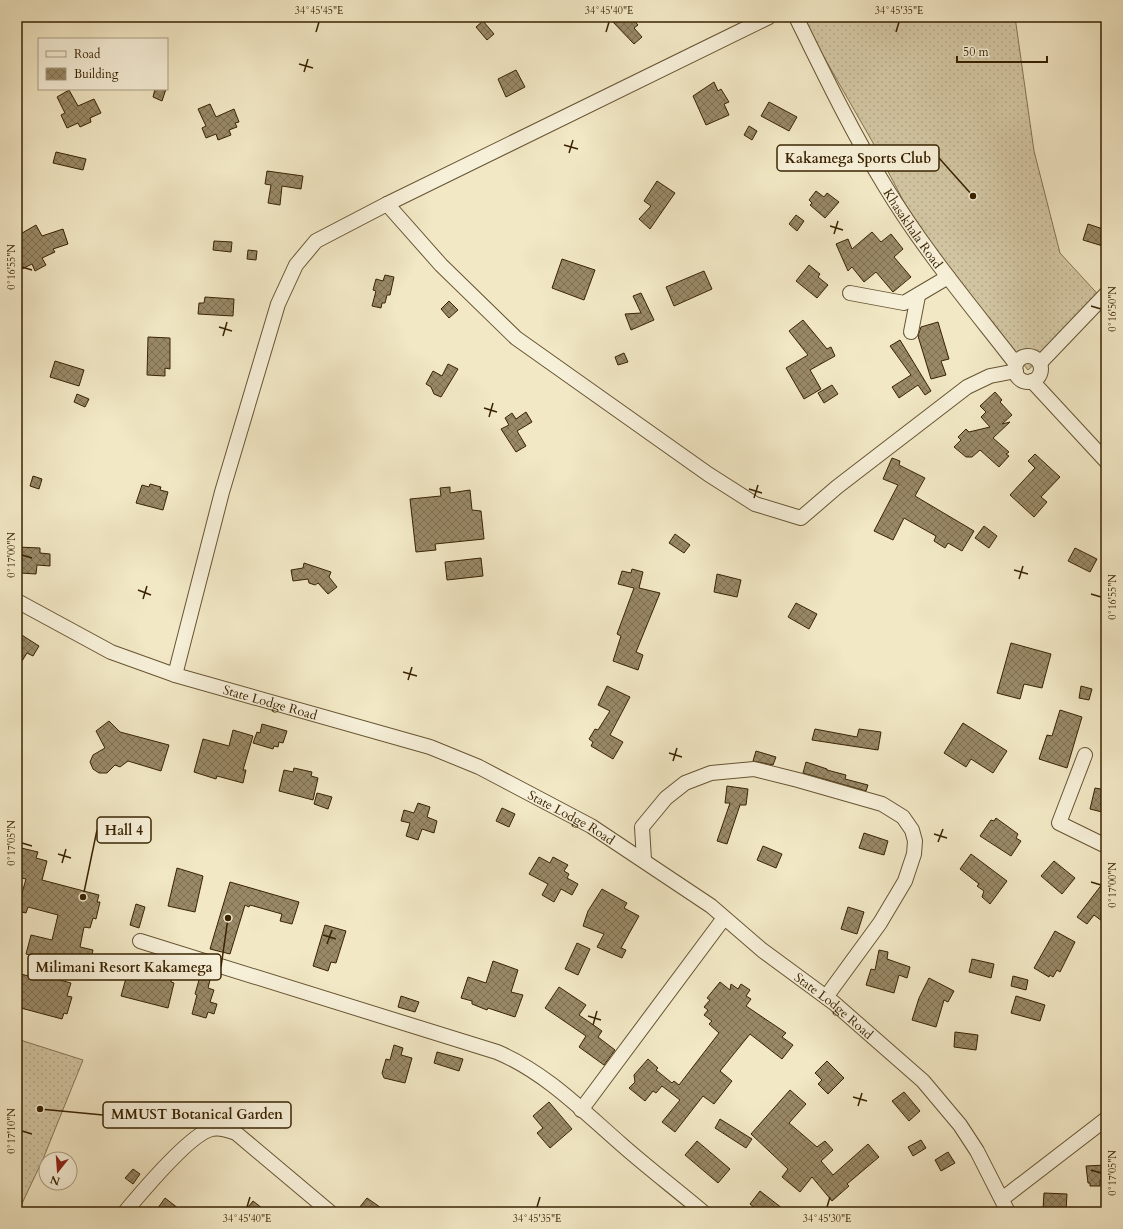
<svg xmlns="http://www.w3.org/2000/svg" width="1123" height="1229" font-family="Cardo,serif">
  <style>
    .grass { fill: url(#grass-dots); stroke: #867552 }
    .building { fill: url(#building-cross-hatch); stroke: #392301 }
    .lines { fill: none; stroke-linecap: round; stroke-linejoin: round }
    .minor-casing { stroke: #675432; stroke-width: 16 }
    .minor { stroke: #f7f0d9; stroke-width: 14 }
    .ticks { fill: none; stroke: #392301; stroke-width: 1.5 }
    .labels { text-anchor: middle; stroke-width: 4; stroke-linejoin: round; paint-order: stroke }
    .street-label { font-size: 13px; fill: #392301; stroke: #f7f0d9 }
    .leader { fill: none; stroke: #392301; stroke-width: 1.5 }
    .callout-dot { fill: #392301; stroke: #f7f0d9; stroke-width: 1.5 }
    .callout { fill: #f7f0d9; stroke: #392301; stroke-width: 1.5 }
    .callout-label { font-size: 14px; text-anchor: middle; font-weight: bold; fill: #392301 }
    .neatline { fill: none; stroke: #392301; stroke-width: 1.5 }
    .ticks-label { font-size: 10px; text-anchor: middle; fill: #392301 }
  </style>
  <defs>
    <pattern id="grass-dots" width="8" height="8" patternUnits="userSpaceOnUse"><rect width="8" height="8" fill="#d3c7a4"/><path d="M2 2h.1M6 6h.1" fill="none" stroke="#b6ab8b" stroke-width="1.8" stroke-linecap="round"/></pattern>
    <pattern id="building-cross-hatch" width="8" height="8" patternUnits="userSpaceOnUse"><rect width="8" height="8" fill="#998967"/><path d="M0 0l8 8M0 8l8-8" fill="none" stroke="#7e7052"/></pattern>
  </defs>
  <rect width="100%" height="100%" fill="#f2e8c5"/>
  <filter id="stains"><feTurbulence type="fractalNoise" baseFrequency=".005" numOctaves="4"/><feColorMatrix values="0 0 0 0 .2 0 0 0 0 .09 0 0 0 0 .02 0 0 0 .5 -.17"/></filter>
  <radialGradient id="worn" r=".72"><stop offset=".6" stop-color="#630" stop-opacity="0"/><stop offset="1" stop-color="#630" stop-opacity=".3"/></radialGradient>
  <path class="grass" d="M801,17H1015L1034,151L1060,253L1104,301L1028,370L944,264L904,202L872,141Z
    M17,1039L83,1060L43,1159L18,1212Z"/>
  <path class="building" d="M617,17H620L625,22L631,17L638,25L634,28L642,37L634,44L612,21Z
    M483,21L494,34L487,40L476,27Z
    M516,70L525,87L506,97L498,79Z
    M714,82L718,91L721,89L729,102L724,104L729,115L706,125L693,96Z
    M155,89H166L162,101L153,97Z
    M69,90L78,106L94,99L101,113L90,118L91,122L80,127L78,123L67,128L61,115L65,113L57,97Z
    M769,102L797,117L789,131L761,116Z
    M210,104L216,117L234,109L239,122L235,123L237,127L229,130L231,135L218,140L216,134L206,138L202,128L206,126L198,109Z
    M749,126L757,131L752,140L744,135Z
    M56,152L86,159L83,170L53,163Z
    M267,171L303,176L301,189L282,186L280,205L268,203L271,185L265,184Z
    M657,181L675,193L650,229L639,219L651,206L644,201Z
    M816,191L824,197L827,193L839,202L825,218L810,205L812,203L809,200Z
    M796,215L804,221L797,231L789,224Z
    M1088,224L1106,230V247L1083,240Z
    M36,225L42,236L63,229L68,244L53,249L55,252L42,258L46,265L35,271L32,264L22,269L17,259L21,256L17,249V236Z
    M872,232L881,242L891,234L903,249L894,257L911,277L893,292L876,272L864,282L852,267L848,271L836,244L848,239L852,249Z
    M214,241L232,242L231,252L213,250Z
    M248,250L257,251L256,260L247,259Z
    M562,259L595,270L584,300L552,288Z
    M809,265L820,274L818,277L828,285L817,298L796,281Z
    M704,271L712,289L674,306L666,287Z
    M385,275L394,277L390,295H387L385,303H382L381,308L372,306L376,291L373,290L376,279L383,281Z
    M641,293L654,320L631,330L625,314L641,313L633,296Z
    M205,297L234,299L233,316L198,314L199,303H204Z
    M449,301L458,310L449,318L441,309Z
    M803,320L827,349L831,347L835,356L810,370L821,389L804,399L786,368L808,355L789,331Z
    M938,322L949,359L941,361L946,375L931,379L918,336L921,327Z
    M148,337L170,338V369L165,368V376L147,375Z
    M900,340L931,391L925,395L918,385L899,398L892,387L911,375L890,346Z
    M624,353L628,362L618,365L615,357Z
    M55,361L84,370L79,386L50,377Z
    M448,364L458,369L441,397L434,394L431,387L426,384L433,371L442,376Z
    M832,385L838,394L824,403L818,393Z
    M995,392L1002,400L1000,402L1012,415L1002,424L1010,422L993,438L1009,452L1006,454L1009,456L999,467L980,450L972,457H966L954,447L961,440L958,437L966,429L969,432L990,427L981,417L986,412L980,406Z
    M77,394L89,399L85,407L74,402Z
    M526,412L532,422L517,431L526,446L516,452L501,429L509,425L505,418L512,413L516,419Z
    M1035,454L1060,477L1041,497L1047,502L1034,517L1010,495L1035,468L1028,461Z
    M892,458L900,461L899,465L925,478L915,496L974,531L962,551L948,543L945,548L934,541L936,536L904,518L893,540L874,531L898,485L883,479Z
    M33,476L42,479L39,489L30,486Z
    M150,484L161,487L160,490L168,492L163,510L136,503L142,485L149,487Z
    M450,487V493L470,490L472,510L481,511L484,539L435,544L436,550L416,552L410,499L441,496L440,488Z
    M984,526L997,536L989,548L975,538Z
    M675,534L690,545L684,553L669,543Z
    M18,547L40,548V553L50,554V566L37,565L36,574L20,573V565H17Z
    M1075,548L1097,559L1090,572L1068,561Z
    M481,558L483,576L447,580L445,562Z
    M304,563L331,572L329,577L337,587L328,594L318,583L315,585L309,583L308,579L293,581L291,570L303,568Z
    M632,569L643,572L639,588L660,593L636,652L643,655L638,670L613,661L621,636L617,634L634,588L618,584L622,571L631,573Z
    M717,574L741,580L737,597L714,592Z
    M796,603L817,614L809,629L788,617Z
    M17,632L39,646L33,656L27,653L17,669Z
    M1011,643L1051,654L1042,688L1024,684L1020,699L997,693Z
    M607,686L630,697L610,735L623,742L613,759L591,746L593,742L589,739L595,729L598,730L610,711L598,705Z
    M1081,686L1092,689L1089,700L1079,698Z
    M1060,710L1082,717L1067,768L1039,759L1047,735L1052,736Z
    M109,721L120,732L169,745L161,771L128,761L120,767L115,765L107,773H99L93,769L90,762L93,755L105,748L96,731Z
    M963,723L1007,751L993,773L971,759L966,767L944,753Z
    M262,724L287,731L283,743L279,742L278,747L274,746L273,749L253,743L257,732L260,733Z
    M815,729L857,737L859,729L881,732L878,750L812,740Z
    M233,730L253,736L243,770H246L243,783L217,776L216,779L194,772L203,739L229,746Z
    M756,751L776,757L773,765L753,761Z
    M806,762L827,769V770L846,775L845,779L868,785L866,791L803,773Z
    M294,768L312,772L311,776L318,778L313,800L279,791L284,770L293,772Z
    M727,786L748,789L746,805H740L727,844L717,841L730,803H725Z
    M1095,788L1106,790V813L1090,809Z
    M317,793L332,797L328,809L314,804Z
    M418,803L430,807L427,817L437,821L434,833L422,829L418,840L406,836L410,823L401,821L404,810L414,813Z
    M502,808L515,814L509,827L496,821Z
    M996,818L1018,834L1016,838L1021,841L1011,856L980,836L991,820L994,821Z
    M864,833L888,841L884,855L859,848Z
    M763,846L782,854L776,868L757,860Z
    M17,847L38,852L36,858L47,861L42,880L99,895L97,902H100L96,919L93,918L90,928L84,927L80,947L93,950L90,962L86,961L84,968L26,954L31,935L52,940L58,915L28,907L26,913L17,911V900H20L26,879L17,877Z
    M971,854L1007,881L990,904L982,897L984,891L977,886L979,884L960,869Z
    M539,857L550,863L553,857L568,865L564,871L569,874L567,878L578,884L572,895L561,889L554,902L542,895L548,884L529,874Z
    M1054,861L1075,878L1062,894L1041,876Z
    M177,868L203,876L195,912L168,906Z
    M1106,879V924L1094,915L1087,924L1077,917Z
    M230,882L299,902L292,924L280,921L282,914L250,905L249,907L245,905L230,954L210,949Z
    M602,889L627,903L624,908L639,916L621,948L626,950L622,958L597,947L604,934L583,926L588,911Z
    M136,904L145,907L139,928L130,925Z
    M848,907L864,912L857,934L841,929Z
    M325,925L346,931L336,963L331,962L328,971L313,966Z
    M1055,931L1075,942L1060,972L1057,970L1053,977L1050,975L1049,977L1034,968Z
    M577,943L590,949L578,975L565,969Z
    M879,950L888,952L887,959L910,967L907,978L899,975L894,993L866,985L871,969L875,970Z
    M972,959L994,964L991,978L969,972Z
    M159,960L176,966L171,982L174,983L168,1008L121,996L128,971L150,977L154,964L157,965Z
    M493,961L518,970L511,992L523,995L515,1017L488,1008L487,1010L472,1004V1001L461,998L468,977L486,983Z
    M17,973L40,979L41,975L71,983L67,996L72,997L67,1014L64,1013L62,1019L17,1007Z
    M201,973L211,976L208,988L214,990L210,1002L217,1004L214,1014L208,1012L206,1018L192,1014L197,995L195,994Z
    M1013,976L1028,980L1026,990L1011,986Z
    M929,978L954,991L948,1002L944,1000L936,1027L912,1020L919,998Z
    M720,982L730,990L731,984L738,989L741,984L750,990L746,996L751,999L746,1006L786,1033L782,1037L793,1045L782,1059L750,1034L720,1071L732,1081L714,1104L703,1096L675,1132L662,1122L680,1100L662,1086L656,1093L653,1091L645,1101L629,1088L635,1082L634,1075L648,1059L658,1068L656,1070L672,1083L674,1081L679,1085L719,1033L709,1024L712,1021L704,1015L708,1010L704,1007L710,1000L707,998Z
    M559,987L586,1005L579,1015L602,1031L598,1037L615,1050L604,1065L579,1047L586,1036L545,1008Z
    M401,996L419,1002L415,1012L398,1007Z
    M1016,996L1045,1005L1040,1021L1011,1013Z
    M955,1032L978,1035L976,1050L954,1047Z
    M394,1045L403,1048L401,1055L412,1058L405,1083L384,1078L382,1073L386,1059L390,1060Z
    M437,1052L463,1059L459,1071L434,1063Z
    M827,1061L844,1078L828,1094L818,1084L822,1080L815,1073Z
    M790,1090L806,1104L789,1123L817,1147L825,1141L833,1150L821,1161L833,1175L868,1144L879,1157L847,1184L849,1186L832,1201L812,1177L800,1192L782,1177L788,1169L751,1134Z
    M904,1092L920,1111L909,1121L892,1101Z
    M549,1102L572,1129L550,1148L537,1133L543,1128L533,1116Z
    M720,1119L752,1139L746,1148L715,1128Z
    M921,1140L926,1148L913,1156L908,1147Z
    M697,1141L730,1169L718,1183L685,1155Z
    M948,1152L955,1163L941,1171L935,1160Z
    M1106,1165V1180L1100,1181V1186H1090V1183H1088L1086,1166Z
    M133,1169L140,1174L133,1184L125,1178Z
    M760,1191L787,1212H760L750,1204Z
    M1044,1193L1067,1194L1066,1211L1043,1209Z
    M165,1198L183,1212H155Z
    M367,1198L387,1212H364L359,1208Z
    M253,1201L267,1212H244Z"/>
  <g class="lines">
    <g class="minor-casing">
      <g id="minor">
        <path id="s1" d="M796,17C824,74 852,132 885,186C923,249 971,306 1016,364"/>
        <path d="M387,204L441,265L516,338L708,474L755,504L801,518L837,487L967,387L990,376L1016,371"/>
        <path d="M850,293L904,303L948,277"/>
        <path d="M911,332L918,296"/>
        <circle cx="1028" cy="369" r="13"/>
        <path d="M1040,363L1106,294"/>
        <path d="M1032,381L1106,461"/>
        <path id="s2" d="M17,601L111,652L175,675L430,747L479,767L591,826L711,906L762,950L834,1003L923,1081L960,1125L977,1151L1008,1212"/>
        <path d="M175,675L222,492L278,304L296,265L316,241L387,204L769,17"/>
        <path d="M1085,755L1059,823L1106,846"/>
        <path d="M644,860L642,827L666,798L685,783L711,773L754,769L798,780L882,804L903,817L912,830L915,841L914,854L905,881L880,923L826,997"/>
        <path d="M140,941L497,1052C545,1072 583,1111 621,1144C648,1168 676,1189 703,1212"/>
        <path d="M581,1110L724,918"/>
        <path d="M1002,1199L1106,1119"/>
        <path d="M125,1212C140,1194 191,1133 212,1129C220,1127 228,1130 236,1133L330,1212"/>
      </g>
    </g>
    <use href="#minor" class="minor"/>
  </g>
  <path class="ticks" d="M316,32L319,22M606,32L609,22M896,32L899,22M299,64L313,68M304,72L308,59M564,145L578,149M569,153L573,140M830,226L843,230M834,234L838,221M22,267L32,270M1091,306L1101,309M219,327L232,331M223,336L227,322M484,408L497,412M489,417L493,403M749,489L762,493M754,498L758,485M22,555L32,558M1014,570L1028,574M1019,579L1023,566M138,590L151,595M1091,594L1101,597M143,599L147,586M403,672L417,676M408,680L412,667M669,753L682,757M673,761L677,748M934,834L947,838M938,842L943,829M22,843L32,846M58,854L71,858M62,863L66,849M1091,882L1101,885M323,935L336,939M327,944L332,930M588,1016L601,1020M593,1025L597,1011M853,1097L867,1101M858,1106L862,1093M22,1131L32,1134M1091,1170L1101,1173M247,1207L250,1197M537,1207L540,1197M827,1207L830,1197"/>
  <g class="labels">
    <g class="street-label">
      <text dy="5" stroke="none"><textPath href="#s1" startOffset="242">Khasakhala Road</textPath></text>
      <text dy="5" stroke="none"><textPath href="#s2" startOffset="274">State Lodge Road</textPath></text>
      <text dy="5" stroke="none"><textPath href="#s2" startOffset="598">State Lodge Road</textPath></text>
      <text dy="5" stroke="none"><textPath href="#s2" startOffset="922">State Lodge Road</textPath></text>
    </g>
  </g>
  <path class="leader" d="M973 196L939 158M83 897L97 830M228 918L221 967M40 1109L103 1115"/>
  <g class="callout-dot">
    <circle cx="973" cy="196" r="4"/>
    <circle cx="83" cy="897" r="4"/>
    <circle cx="228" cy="918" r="4"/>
    <circle cx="40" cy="1109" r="4"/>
  </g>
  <g class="callout">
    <rect x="777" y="145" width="162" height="26" rx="4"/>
    <rect x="97" y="817" width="54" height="26" rx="4"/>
    <rect x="28" y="954" width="193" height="26" rx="4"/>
    <rect x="103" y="1102" width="188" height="26" rx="4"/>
  </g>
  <g class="callout-label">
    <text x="858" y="163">Kakamega Sports Club</text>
    <text x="124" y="835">Hall 4</text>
    <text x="124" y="972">Milimani Resort Kakamega</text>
    <text x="197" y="1119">MMUST Botanical Garden</text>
  </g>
  <rect width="1123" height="1229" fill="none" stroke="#f2e8c5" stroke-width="44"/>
  <rect x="38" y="38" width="130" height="52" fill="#f7f0d9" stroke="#ab9e83"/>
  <rect x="46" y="51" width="20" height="6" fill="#f7f0d9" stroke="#ab9e83"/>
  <text x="74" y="58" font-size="12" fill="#392301">Road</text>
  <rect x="46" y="68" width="20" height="12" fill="url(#building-cross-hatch)" stroke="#ab9e83"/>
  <text x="74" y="78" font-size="12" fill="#392301">Building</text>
  <g transform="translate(58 1171) rotate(197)"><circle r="19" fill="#f7f0d9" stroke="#ab9e83"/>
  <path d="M0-3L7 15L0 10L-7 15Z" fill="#8f2418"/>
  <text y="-6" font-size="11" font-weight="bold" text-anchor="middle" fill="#392301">N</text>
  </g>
  <path d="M957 56v6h90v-6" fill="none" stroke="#392301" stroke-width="2"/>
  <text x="963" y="56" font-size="12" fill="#392301" stroke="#f7f0d9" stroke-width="3" paint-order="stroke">50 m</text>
  <rect x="22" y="22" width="1079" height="1185" class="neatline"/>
  <g class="ticks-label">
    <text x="319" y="14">34°45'45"E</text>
    <text x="609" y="14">34°45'40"E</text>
    <text x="899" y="14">34°45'35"E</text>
    <text transform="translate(11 267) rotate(-90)" y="4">0°16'55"N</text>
    <text transform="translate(1112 309) rotate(-90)" y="4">0°16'50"N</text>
    <text transform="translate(11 555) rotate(-90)" y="4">0°17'00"N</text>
    <text transform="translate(1112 597) rotate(-90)" y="4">0°16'55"N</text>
    <text transform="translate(11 843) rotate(-90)" y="4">0°17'05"N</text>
    <text transform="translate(1112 885) rotate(-90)" y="4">0°17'00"N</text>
    <text transform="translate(11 1131) rotate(-90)" y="4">0°17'10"N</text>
    <text transform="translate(1112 1173) rotate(-90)" y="4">0°17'05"N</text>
    <text x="247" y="1222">34°45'40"E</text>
    <text x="537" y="1222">34°45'35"E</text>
    <text x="827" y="1222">34°45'30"E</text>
  </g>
  <rect width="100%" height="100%" filter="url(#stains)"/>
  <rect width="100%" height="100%" fill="url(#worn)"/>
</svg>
